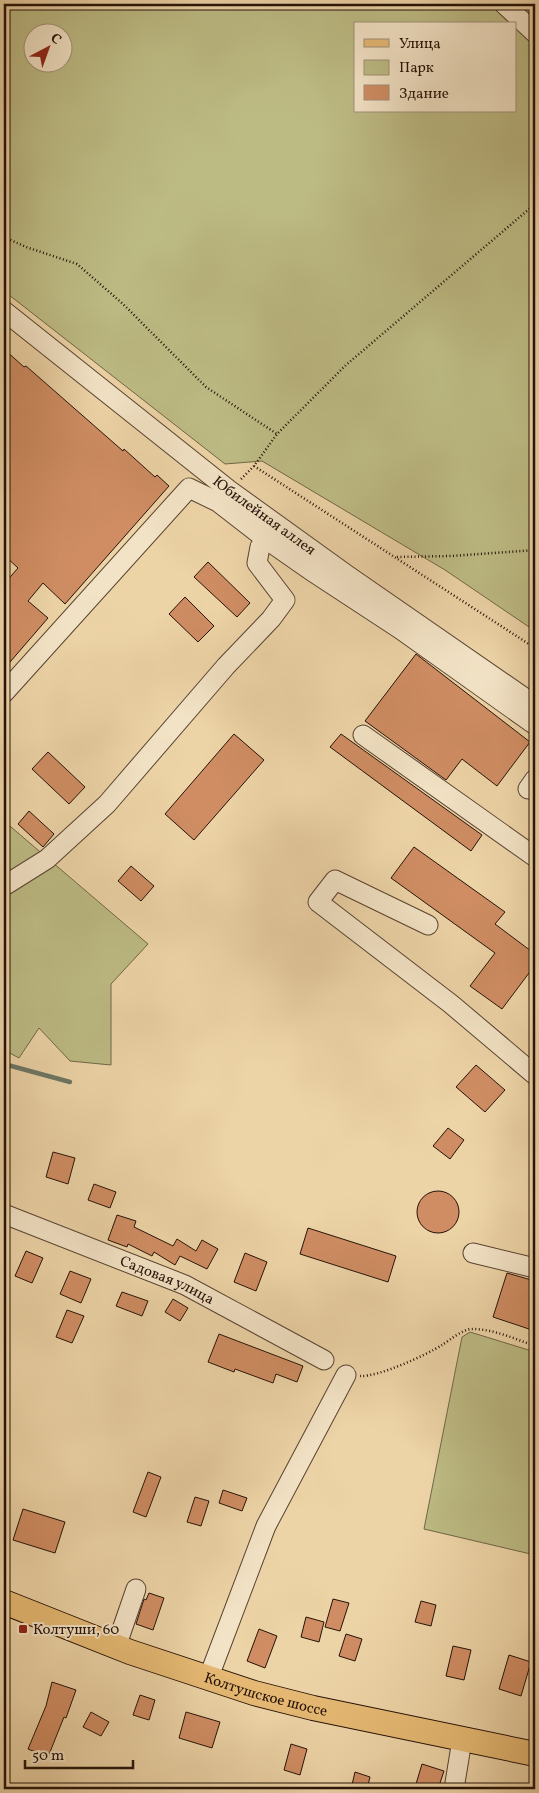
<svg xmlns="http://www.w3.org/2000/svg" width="539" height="1793" font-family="Vollkorn,serif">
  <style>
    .green { fill: #bdbb84; stroke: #716646; fill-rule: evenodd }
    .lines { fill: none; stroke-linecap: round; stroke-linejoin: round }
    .stream { stroke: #6b7665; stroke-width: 4.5 }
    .building { fill: #d08d63; stroke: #251208 }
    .minor-casing { stroke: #574230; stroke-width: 21 }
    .major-casing { stroke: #251208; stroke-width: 26 }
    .path { stroke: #251208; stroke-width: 2.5; stroke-dasharray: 1 2.5; stroke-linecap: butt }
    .minor { stroke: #f3e3c6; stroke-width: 19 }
    .major { stroke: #e6ba74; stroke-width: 24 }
    .poi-dot { fill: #8f2418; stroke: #f3e3c6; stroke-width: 2 }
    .labels { text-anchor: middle; stroke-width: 4; stroke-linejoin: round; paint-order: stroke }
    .street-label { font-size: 15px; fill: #251208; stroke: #f3e3c6 }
    .poi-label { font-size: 15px; fill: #251208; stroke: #f3e3c6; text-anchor: start }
  </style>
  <rect width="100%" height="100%" fill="#edd4a7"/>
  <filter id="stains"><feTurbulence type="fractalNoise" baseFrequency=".004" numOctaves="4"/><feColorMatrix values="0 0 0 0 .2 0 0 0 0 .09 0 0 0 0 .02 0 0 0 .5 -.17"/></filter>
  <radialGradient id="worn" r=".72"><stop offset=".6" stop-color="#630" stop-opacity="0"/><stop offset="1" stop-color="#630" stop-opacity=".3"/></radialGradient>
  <path class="green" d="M4,4H535V631L445,570L262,461L225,464L4,291ZM355,24H515V111H355ZM32,32H62V62H32Z
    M4,821L148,944L111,984V1065L70,1061L39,1028L19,1058L4,1050Z
    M470,1332L535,1352V1555L424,1529L462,1337Z"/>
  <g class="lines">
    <path class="stream" d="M4,1064L70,1082"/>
  </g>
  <path class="building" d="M4,349L24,367L26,366L123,451L124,449L155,477L157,475L169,486L65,604L43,583L28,601L48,618L4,669V584L18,568L4,555Z
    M208,562L250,603L237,617L194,577Z
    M185,597L214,626L198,642L169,614Z
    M416,654L530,742L497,786L462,759L446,780L365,721Z
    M234,734L264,760L194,840L165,814Z
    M341,734L482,835L471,851L330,747Z
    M48,752L85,787L69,804L32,769Z
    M29,811L54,834L43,847L18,824Z
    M414,847L505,912L495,924L535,954V965L502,1009L470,986L495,953L391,878Z
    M131,866L154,886L141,901L118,881Z
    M476,1065L505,1090L485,1112L456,1087Z
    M448,1128L464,1140L450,1159L433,1146Z
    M53,1152L75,1158L68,1184L46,1177Z
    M94,1184L116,1192L110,1208L88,1200Z
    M417 1212a21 21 0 1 1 42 0a21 21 0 1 1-42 0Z
    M117,1215L136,1221L134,1227L173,1246L177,1239L196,1251L202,1240L218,1249L207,1269L180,1256L175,1265L154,1252L152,1256L128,1244L127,1247L108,1240Z
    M308,1228L396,1256L388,1282L300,1254Z
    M26,1251L43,1258L32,1283L15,1276Z
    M245,1253L267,1262L256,1291L234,1282Z
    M70,1271L91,1279L81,1303L60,1294Z
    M507,1273L535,1281V1331L493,1317Z
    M122,1292L148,1301L142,1316L116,1306Z
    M173,1299L188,1308L180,1321L165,1312Z
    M67,1310L84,1316L72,1343L56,1337Z
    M219,1334L303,1366L297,1382L276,1374L273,1383L235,1369L234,1372L208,1362Z
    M148,1472L161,1477L146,1517L133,1512Z
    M223,1490L247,1498L242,1511L219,1503Z
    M195,1497L209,1501L201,1526L187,1522Z
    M23,1509L65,1522L55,1553L13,1540Z
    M149,1593L164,1598L153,1630L136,1624L144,1599L146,1600Z
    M333,1599L349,1603L340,1631L325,1627Z
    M421,1601L436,1605L431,1626L415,1622Z
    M306,1617L324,1622L319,1642L301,1637Z
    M259,1629L277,1636L265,1668L247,1661Z
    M346,1634L362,1639L355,1661L339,1656Z
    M453,1646L471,1650L464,1680L446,1676Z
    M509,1655L531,1662L521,1696L499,1689Z
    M52,1682L76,1690L66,1718L64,1717L48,1757L28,1749L46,1706Z
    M140,1695L155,1700L149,1720L133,1715Z
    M91,1712L109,1722L101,1736L83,1727Z
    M186,1712L220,1722L212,1748L179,1738Z
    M291,1744L307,1749L300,1775L284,1770Z
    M422,1764L444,1771L438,1789H431L416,1784Z
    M355,1772L370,1777L367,1789H351Z"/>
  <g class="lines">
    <g class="minor-casing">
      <g id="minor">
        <path d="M504,4L535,33"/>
        <path id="s1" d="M4,311L229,490L347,575L535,705"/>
        <path d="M4,693L189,488L218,502L267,540L310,570L400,629L535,725"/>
        <path d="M363,735L535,857"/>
        <path d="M528,789L535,779"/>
        <path d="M4,886L47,859L107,804L226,666L271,619L285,600L257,563L260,547L267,540"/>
        <path d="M428,925L335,880L318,902L451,1004L535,1075"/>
        <path id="s2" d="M4,1214L185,1285L324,1360"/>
        <path d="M473,1253L535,1268"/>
        <path d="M116,1647L136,1589"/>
        <path d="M208,1679L266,1526L346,1375"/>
        <path d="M454,1789L462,1740"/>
      </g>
    </g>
    <g class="major-casing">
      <g id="major">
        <path id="s3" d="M4,1602L130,1652L254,1693L313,1708L535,1754"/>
      </g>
    </g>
    <path class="path" d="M4,237L26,247L77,264L123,304L206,387L277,434
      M254,466L535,648
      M241,479L254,466L277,434L346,365L535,204
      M397,557L452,556L535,550
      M360,1376C379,1377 426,1355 442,1345C450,1340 463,1329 472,1329C494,1329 515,1339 535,1346"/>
    <use href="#minor" class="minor"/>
    <use href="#major" class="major"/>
  </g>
  <rect class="poi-dot" x="18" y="1624" width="10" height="10" rx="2.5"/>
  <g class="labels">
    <g class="street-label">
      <text dy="5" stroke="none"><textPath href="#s1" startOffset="331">Юбилейная аллея</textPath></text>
      <text dy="5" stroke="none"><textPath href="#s2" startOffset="176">Садовая улица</textPath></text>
      <text dy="5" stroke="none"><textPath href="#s3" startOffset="278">Колтушское шоссе</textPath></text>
    </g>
    <g class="poi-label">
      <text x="33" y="1634">Колтуши, 60</text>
    </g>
  </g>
  <rect width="539" height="1793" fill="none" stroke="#edd4a7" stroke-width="20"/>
  <rect x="5" y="5" width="529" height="1783" fill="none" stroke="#251208" stroke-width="2.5"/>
  <rect x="10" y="10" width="519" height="1773" fill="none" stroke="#251208"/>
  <rect x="354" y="22" width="162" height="90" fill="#f3e3c6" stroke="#a18f7a"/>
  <rect x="364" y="39" width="25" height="8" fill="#e6ba74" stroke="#a18f7a"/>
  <text x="399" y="48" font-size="15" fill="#251208">Улица</text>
  <rect x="364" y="60" width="25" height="15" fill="#bdbb84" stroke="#a18f7a"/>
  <text x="399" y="72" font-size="15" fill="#251208">Парк</text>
  <rect x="364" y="85" width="25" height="15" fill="#d08d63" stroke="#a18f7a"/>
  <text x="399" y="98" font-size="15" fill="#251208">Здание</text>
  <g transform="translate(48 48) rotate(41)"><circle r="24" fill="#f3e3c6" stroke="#a18f7a"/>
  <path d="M0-4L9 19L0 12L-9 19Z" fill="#8f2418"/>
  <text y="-8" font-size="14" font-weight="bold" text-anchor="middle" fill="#251208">С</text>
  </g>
  <path d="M25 1760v8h108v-8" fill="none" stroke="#251208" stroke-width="2.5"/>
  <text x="32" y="1760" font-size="15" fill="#251208" stroke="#f3e3c6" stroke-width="4" paint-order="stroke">50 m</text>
  <rect width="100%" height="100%" filter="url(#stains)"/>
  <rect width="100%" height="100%" fill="url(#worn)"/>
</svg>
